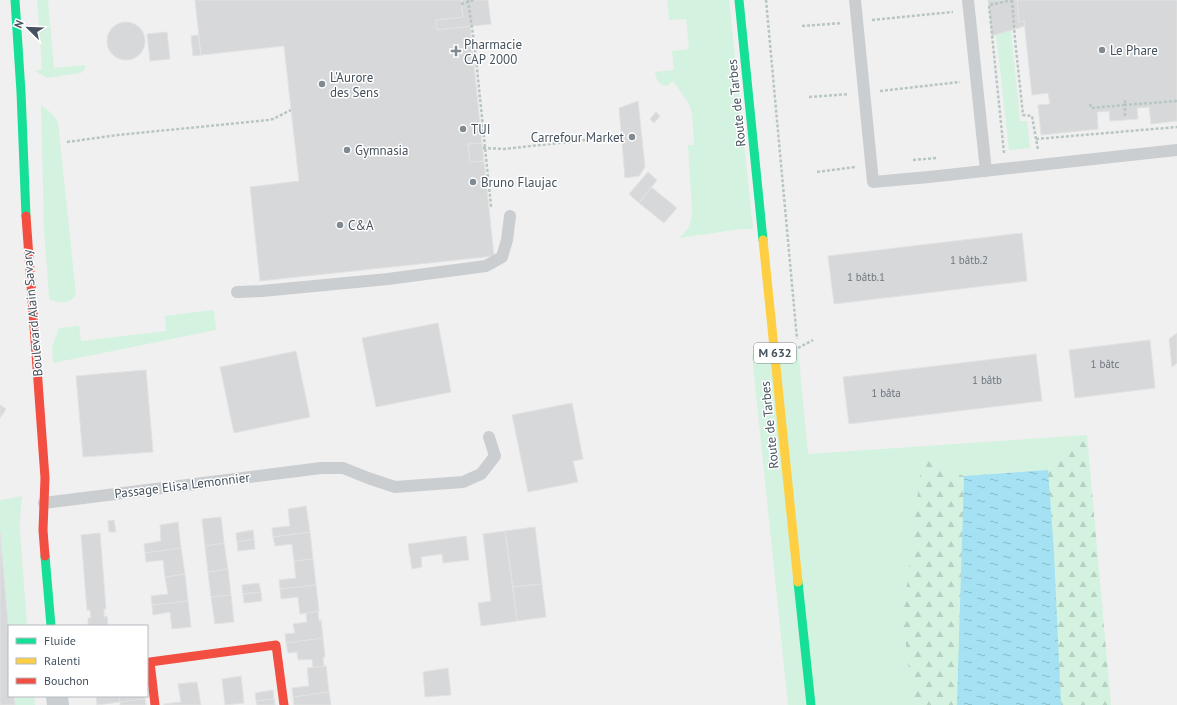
<svg xmlns="http://www.w3.org/2000/svg" width="1177" height="705" font-family="'PT Sans',sans-serif">
  <style>
    .grass { fill: #d3f2df }
    .forest { fill: url(#forest-firs) }
    .water { fill: url(#water-ripples) }
    .building { fill: #d7d8da; stroke: #e2e2e3 }
    .lines { fill: none; stroke-linecap: round; stroke-linejoin: round }
    .path { stroke: #b7c6c1; stroke-width: 2.5; stroke-dasharray: 3 2; stroke-linecap: butt }
    .lane { stroke: #cbced1; stroke-width: 12 }
    .street { stroke: #cbced1; stroke-width: 22 }
    .fast { stroke: #16e098; stroke-width: 9 }
    .slow { stroke: #ffcf43; stroke-width: 9 }
    .jam { stroke: #f24e42; stroke-width: 9 }
    .poi-dot { fill: #818991; stroke: #fff; stroke-width: 1.5 }
    .labels { text-anchor: middle; stroke-width: 3; stroke-linejoin: round; paint-order: stroke }
    .number-label { font-size: 11px; fill: #6b757e }
    .shield { fill: #fff; stroke: #7d868e; stroke-width: 1 }
    .shield-label { font-size: 12px; font-weight: bold; fill: #45525e }
    .poi-label { font-size: 13px; fill: #45525e; stroke: #fff; text-anchor: start }
    .street-label { font-size: 13px; fill: #45525e; stroke: #fff }
  </style>
  <defs>
    <pattern id="forest-firs" width="22" height="20" patternUnits="userSpaceOnUse"><rect width="22" height="20" fill="#d3f2df"/><path d="M5 1l3.5 6h-7zM16 11l3.5 6h-7z" fill="#b6d1c2"/></pattern>
    <pattern id="water-ripples" width="26" height="14" patternUnits="userSpaceOnUse"><rect width="26" height="14" fill="#a4e1f3"/><path d="M2 4q2-2 4 0t4 0M15 11q2-2 4 0t4 0" fill="none" stroke="#87b9c8"/></pattern>
  </defs>
  <rect width="100%" height="100%" fill="#f1f0f0"/>
  <path class="grass" d="M37,0H48L54,68L85,65V69L81,73L47,78L35,71L42,69Z
    M667,0H729L753,229H741L679,238C689,229 691,225 692,211L688,145H694L692,113L688,102L673,81L667,86C657,84 657,81 655,72L674,70L672,51L689,49L686,19L669,20Z
    M1011,30L1020,121H1027L1030,148L1009,150L996,34Z
    M41,105C49,110 53,115 58,122L76,295C70,304 59,303 50,300L49,297L44,230Z
    M214,310L216,330L53,363L52,347L59,328L79,326L81,341L166,331L165,316Z
    M798,348L808,454L1087,435L1048,470L964,476L922,460L903,618L913,705H788L752,355Z
    M22,496L20,519V531L27,626H9V634L0,533V500Z
    M14,696H34L35,705H15Z"/>
  <path class="forest" d="M1087,435L1111,705H913L903,618L922,459L964,476L1048,470Z"/>
  <path class="water" d="M1048,470L1054,553L1061,705H957L964,476Z"/>
  <path class="building" d="M195,0H461L463,17L436,20L437,30L470,26L482,143L468,144L470,162L484,161L494,256L260,281L250,187L299,181L284,46L201,55Z
    M461,0H488L491,24L437,30L436,20L463,17Z
    M988,0H1017L1019,22L1024,21L1025,26L992,36Z
    M1017,0H1177V121L1151,124L1149,107L1137,108L1138,119L1110,121L1109,111L1097,112L1098,129L1041,135L1038,105L1050,104L1048,93L1032,95L1024,21L1019,22Z
    M107 41a19 19 0 1 1 38 0a19 19 0 1 1-38 0Z
    M167,32L170,59L150,61L147,34Z
    M198,35L201,55L193,56L191,36Z
    M638,101L645,167L639,176L625,178L619,108Z
    M656,112L660,116L654,123L650,119Z
    M482,143L484,161L470,162L468,144Z
    M648,172L657,180L639,203L629,194Z
    M651,187L677,208L664,223L639,203Z
    M1022,233L1027,281L834,304L828,256Z
    M438,323L451,392L376,407L362,338Z
    M1177,333V363L1172,367L1169,339Z
    M1150,340L1155,388L1075,398L1069,350Z
    M296,351L310,417L234,433L220,367Z
    M1036,354L1042,401L849,424L843,377Z
    M146,370L153,452L83,457L76,376Z
    M572,403L583,459L573,461L578,482L528,492L512,415Z
    M0,405L6,409L0,418Z
    M306,506L310,532L273,537L272,528L290,526L288,509Z
    M221,517L224,543L205,546L202,519Z
    M114,520L116,532H109L108,521Z
    M178,522L181,548L145,553L144,544L161,541L160,525Z
    M535,527L542,584L513,587L505,531Z
    M253,530L254,539L237,542L236,533Z
    M505,531L517,621L481,626L478,603L491,601L483,534Z
    M0,532L9,634V696H14L15,705H0Z
    M310,532L313,559L294,561L292,544L275,546L273,537Z
    M100,533L106,609H104V617L107,616L108,626H88V618H91L90,610H87L81,535Z
    M466,536L469,560L443,563L442,554L421,557L422,567L412,569L408,544Z
    M254,539L255,549L238,551L237,542Z
    M224,543L228,569L208,572L205,546Z
    M181,548L185,574L165,577L163,560L146,562L145,553Z
    M313,559L316,585L280,589L279,580L296,578L294,561Z
    M228,569L231,595L211,597L208,572Z
    M185,574L188,601L152,605L151,596L168,594L165,577Z
    M259,583L261,592L243,594L242,585Z
    M542,584L546,617L517,621L513,587Z
    M316,585L319,611L300,614L298,597L281,599L280,589Z
    M261,592L262,601L244,603L243,594Z
    M231,595L234,622L215,624L211,597Z
    M188,601L191,627L172,629L170,612L153,615L152,605Z
    M318,611L319,621L321,620L323,638L286,643L285,634L295,633L293,624L307,622L306,613Z
    M323,638L325,657H323L324,666L313,667L312,659L298,660L297,652L288,653L286,643Z
    M326,666L329,692L293,697L292,688L309,686L307,668Z
    M448,668L451,695L425,697L423,672Z
    M241,676L244,703L225,705L222,679Z
    M197,682L201,705H164V704L181,702L178,684Z
    M273,690L274,699L256,701L255,693Z
    M329,692L331,705H294L293,697Z
    M96,696H119L120,702L97,705Z
    M119,696H145V699L120,702Z
    M145,699L146,705H120V702Z
    M274,699L275,705H257L256,701Z"/>
  <g class="lines">
    <path class="path" d="M468,0L475,49L491,206H489
      M766,0L797,339
      M1012,0L1015,39L1023,115L1032,116L1038,150
      M461,4L474,0
      M872,20L953,12
      M802,26L842,23
      M880,91L960,82
      M809,97L849,94
      M1090,104L1091,108L1125,105V100
      M1125,116V105L1177,101
      M1036,139L1177,127
      M67,142L118,135L268,120L273,119L291,110
      M483,148L504,149L604,138
      M1004,153L989,5L1012,0
      M913,160L936,158
      M817,172L855,167
      M798,348L813,340"/>
    <path class="lane" d="M855,0L873,182L929,177L1177,150
      M968,0L986,171
      M237,292L262,291L388,279L486,266L502,257L507,240L510,216
      M44,503L321,468H343L368,478L395,487L463,482L481,474L495,456L489,437"/>
    <path class="street" d="M57,696L58,705"/>
    <path class="fast" d="M15,0L21,92L26,216
      M739,0L763,240
      M45,556L51,626
      M798,582L811,705"/>
    <path class="slow" d="M763,240L798,582"/>
    <path class="jam" d="M26,216L45,478L43,530L45,556
      M155,705L150,662L276,645L284,705"/>
  </g>
  <g class="poi-dot">
    <circle cx="1102" cy="50" r="4"/>
    <path d="M454 45h4v4h4v4h-4v4h-4v-4h-4v-4h4z"/>
    <circle cx="322" cy="84" r="4"/>
    <circle cx="463" cy="129" r="4"/>
    <circle cx="632" cy="137" r="4"/>
    <circle cx="347" cy="150" r="4"/>
    <circle cx="473" cy="182" r="4"/>
    <circle cx="340" cy="225" r="4"/>
  </g>
  <g class="labels">
    <g class="number-label">
      <text x="969" y="264">1 bâtb.2</text>
      <text x="866" y="281">1 bâtb.1</text>
      <text x="1105" y="368">1 bâtc</text>
      <text x="987" y="384">1 bâtb</text>
      <text x="886" y="397">1 bâta</text>
    </g>
    <rect class="shield" x="754" y="343" width="42" height="20" rx="3"/>
    <g class="shield-label">
      <text x="775" y="357">M 632</text>
    </g>
    <g class="poi-label">
      <text x="464" y="49">Pharmacie<tspan x="464" dy="15">CAP 2000</tspan></text>
      <text x="1110" y="55">Le Phare</text>
      <text x="330" y="82">L'Aurore<tspan x="330" dy="15">des Sens</tspan></text>
      <text x="471" y="134">TUI</text>
      <text x="624" y="142" text-anchor="end">Carrefour Market</text>
      <text x="355" y="155">Gymnasia</text>
      <text x="481" y="187">Bruno Flaujac</text>
      <text x="348" y="230">C&amp;A</text>
    </g>
    <g class="street-label">
      <text transform="translate(736 103) rotate(-96)" y="5">Route de Tarbes</text>
      <text transform="translate(32 313) rotate(-95)" y="5">Boulevard Alain Savary</text>
      <text transform="translate(769 425) rotate(-96)" y="5">Route de Tarbes</text>
      <text transform="translate(182 485) rotate(-7)" y="5">Passage Elisa Lemonnier</text>
    </g>
  </g>
  <rect x="8" y="625" width="140" height="72" fill="#ffffff" stroke="#b5babf"/>
  <rect x="16" y="638" width="20" height="6" fill="#16e098" stroke="#b5babf"/>
  <text x="44" y="645" font-size="12" fill="#45525e">Fluide</text>
  <rect x="16" y="658" width="20" height="6" fill="#ffcf43" stroke="#b5babf"/>
  <text x="44" y="665" font-size="12" fill="#45525e">Ralenti</text>
  <rect x="16" y="678" width="20" height="6" fill="#f24e42" stroke="#b5babf"/>
  <text x="44" y="685" font-size="12" fill="#45525e">Bouchon</text>
  <g transform="translate(28 28) rotate(293)" stroke="#ffffff" stroke-width="3" paint-order="stroke">
  <path d="M0-3L7 15L0 10L-7 15Z" fill="#45525e"/>
  <text y="-6" font-size="11" font-weight="bold" text-anchor="middle" fill="#45525e">N</text>
  </g>
</svg>
